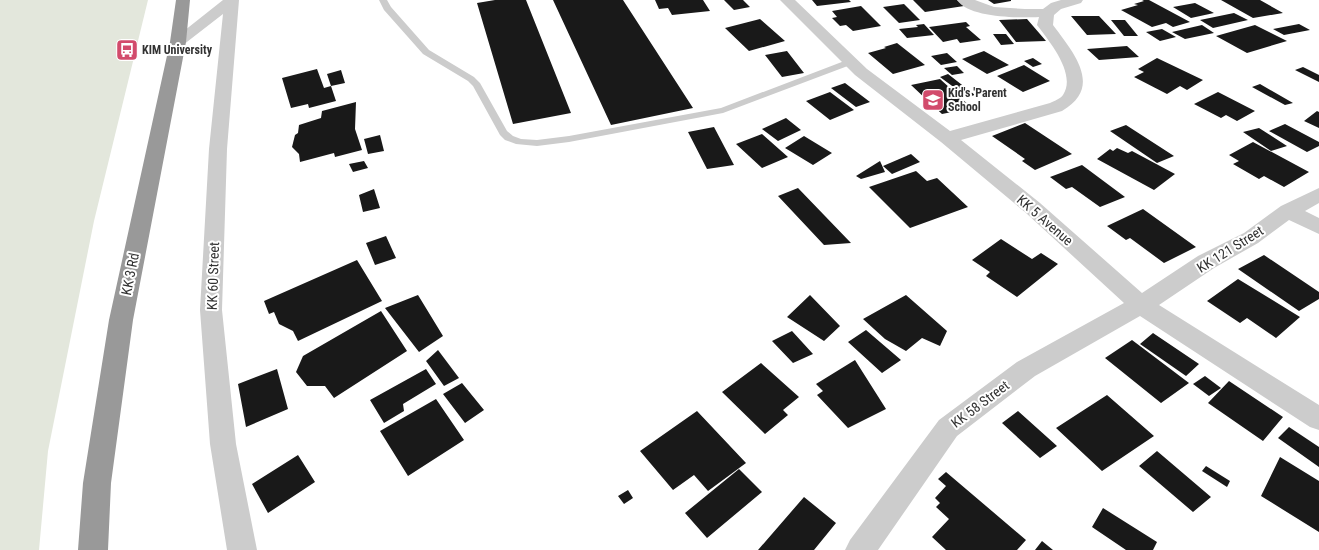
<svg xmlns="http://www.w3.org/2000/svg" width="1319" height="550" font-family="'Roboto Condensed',sans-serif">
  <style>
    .green { fill: #e3e7dc }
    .building { fill: #191919 }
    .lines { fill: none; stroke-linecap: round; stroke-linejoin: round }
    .lane { fill: #ccc; fill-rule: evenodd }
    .street { fill: #ccc; fill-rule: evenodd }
    .highway { fill: #999; fill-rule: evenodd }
    .labels { text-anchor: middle; stroke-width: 4; stroke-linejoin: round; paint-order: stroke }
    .far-poi-label { font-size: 12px; font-weight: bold; fill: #323232; stroke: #fff; text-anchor: start }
    .street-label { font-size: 14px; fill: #323232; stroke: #fff }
  </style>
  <rect width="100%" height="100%" fill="#fff"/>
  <path class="green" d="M0,0H148L94,221L48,451L39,550H0Z"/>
  <path class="building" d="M495,0H526L571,113L513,124L477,3Z
    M553,0H623L693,108L611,125Z
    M655,0H703L710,11L672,15L668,8L659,9Z
    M724,0H743L750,7L734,10Z
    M812,0H849L851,2L817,6Z
    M913,0H957L964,6L925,12Z
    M988,0H1011V1L994,4Z
    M1142,0H1149L1190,22L1173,27L1166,23L1152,27L1121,10L1138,5L1134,4L1144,1Z
    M1221,0H1260L1283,13L1253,18Z
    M1195,3L1214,13L1191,18L1173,7Z
    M904,4L920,20L899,23L883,7Z
    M861,6L881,26L853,31L846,25L840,26L832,18L837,17L832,11Z
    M1234,13L1248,20L1213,28L1200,20Z
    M1071,16H1099L1116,34L1087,35Z
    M760,19L785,41L749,51L725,28Z
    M1027,19L1046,41L1016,42L999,20Z
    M1111,20H1125L1138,36H1124Z
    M966,22L970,26L966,27L981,40L960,43L957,39L943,42L929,27Z
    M924,24L934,35L907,38L899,29L918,27L916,25Z
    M1299,24L1310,30L1284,35L1273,29Z
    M1202,25L1214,33L1185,39L1172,32Z
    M1255,25L1287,41L1247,53L1216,36Z
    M1162,29L1176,37L1160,41L1146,32Z
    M993,34H1006L1014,44L1001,45Z
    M897,43L925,65L893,74L868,53L886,48L884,47Z
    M1127,46L1139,57L1099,60L1087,49Z
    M787,51L804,73L782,77L765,55Z
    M984,51L1009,65L987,74L962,59Z
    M947,53L957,62L941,65L931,56Z
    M1033,58L1042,64L1033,67L1024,61Z
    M1157,58L1203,80L1187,90L1180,86L1167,94L1134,77L1144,72L1138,69Z
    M1024,65L1050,81L1023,92L997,76Z
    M957,66L964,73L952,75L944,68Z
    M1303,67L1319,75V82L1295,70Z
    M317,69L324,88L331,86L336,101L309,108L308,104L291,108L282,78Z
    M341,70L345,83L331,86L327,74Z
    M948,74L975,95L967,97L940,77Z
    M940,79L972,108L942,114L911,85Z
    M845,83L870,102L856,107L831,88Z
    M1260,84L1293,103L1285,105L1252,87Z
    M830,92L854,110L830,120L806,101Z
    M1218,92L1255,111L1237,121L1226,115L1221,118L1194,104Z
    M356,102L355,129L362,150L335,157L334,153L300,162L299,154L292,147L295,135L298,133L299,125L321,118L322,111Z
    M1317,111L1319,112V128L1304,121Z
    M786,118L801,130L778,141L762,129Z
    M1025,123L1072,154L1035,170L1022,161L1025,159L992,136Z
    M1285,124L1319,142V146L1307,152L1269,131Z
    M1126,125L1174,156L1157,163L1110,131Z
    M714,127L734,165L707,169L688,132Z
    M1259,128L1287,146L1271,151L1243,132Z
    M762,134L788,157L762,168L736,144Z
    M380,135L384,151L368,154L364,139Z
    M804,136L832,153L813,165L785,148Z
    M1253,142L1309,172L1284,187L1264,176L1259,179L1233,164L1239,161L1229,155Z
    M1117,148L1128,153L1132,151L1175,174L1154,190L1097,159L1110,149L1113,151Z
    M911,154L920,162L892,174L883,166Z
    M364,161L368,168L353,172L349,164Z
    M880,161L885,172L861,179L856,176Z
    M1082,165L1125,197L1100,207L1072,187L1066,189L1050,177Z
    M916,171L927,181L937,178L968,207L910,228L869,187Z
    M798,188L851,243L824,245L778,196Z
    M374,189L380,208L363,212L359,195Z
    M1143,209L1196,247L1164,263L1130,238L1126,240L1107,226Z
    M386,236L396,258L375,265L366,243Z
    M1001,239L1032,259L1041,253L1058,264L1017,297L986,276L990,272L972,260Z
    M1264,255L1319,292V299L1299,311L1238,269Z
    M357,260L382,301L298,341L293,331L279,324L274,312L269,314L264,301Z
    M1238,279L1300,317L1276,338L1247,318L1240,323L1207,301Z
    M418,295L443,336L419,352L385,308Z
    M810,295L840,326L824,341L787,317Z
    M906,295L947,331L940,346L922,338L906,351L885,339L863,319Z
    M381,311L407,351L334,398L325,386H307L296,372L303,356Z
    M866,330L901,360L882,373L848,342Z
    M792,331L813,354L793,363L772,341Z
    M1153,333L1199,364L1186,376L1140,344Z
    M1132,340L1140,346L1189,383L1161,403L1105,358Z
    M438,350L459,378L444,386L426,361Z
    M855,360L886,409L848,428L817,395L823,391L816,384Z
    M761,363L799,397L783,410L788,415L765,434L722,392Z
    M277,369L288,409L246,427L238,384Z
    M426,369L436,384L403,404L404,411L384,423L370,400Z
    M1205,376L1221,388L1209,396L1193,384Z
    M1229,381L1283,417L1263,441L1208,403Z
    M462,383L484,410L465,423L443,394Z
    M1107,395L1154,436L1102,471L1056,428Z
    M436,399L464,440L408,476L380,431Z
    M697,411L746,463L708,491L694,475L673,490L640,451Z
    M1018,411L1057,446L1040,458L1002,423Z
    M1289,427L1319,447V467L1278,438Z
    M1157,451L1211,497L1193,512L1139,466Z
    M298,455L315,482L268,513L252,484Z
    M1280,457L1319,481V532L1261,496Z
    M1206,466L1230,481L1227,487L1202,471Z
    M739,469L762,492L707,538L685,513Z
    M946,472L1026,540L1017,550H946L932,537L949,519L936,507L940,503L935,498L946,486L938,479Z
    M628,490L633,498L624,504L618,496Z
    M804,497L836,523L814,550H758Z
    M1103,508L1157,542L1153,550H1126L1092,527Z
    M1042,541L1053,550H1035Z"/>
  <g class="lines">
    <path class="lane" d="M379,0H387L391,7L429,50L474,77L480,83L507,131L513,136L521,139L537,140L569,136L721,108L847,60H853L854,62L853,64L723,113L569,142L537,146L516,144L505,140L500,135L473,86L468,81L423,54L384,10Z"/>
    <path class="street" d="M223,0H239L227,149L222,310L236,444L257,550H227L210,444L200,310L209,149L223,14L183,45L178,47L173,45L170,42Z
      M780,0H795L867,69L950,131L1050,103C1054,101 1060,99 1063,95C1077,74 1049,41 1037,25L1039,17C1019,18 969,18 957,0H975L994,7L1025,9H1043L1051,3L1061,0H1083L1081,3L1061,9L1054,15L1053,25C1073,52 1104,87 1062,111L961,140L1040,203L1142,293L1198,256L1244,233L1281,206L1319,188V203L1305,211L1319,218V234L1289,220L1258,243L1214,268L1159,305L1319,405V430L1310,427L1140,316L1035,376L957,436L878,550H845L850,540L939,420L1017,362L1124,303L1026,213L941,142L855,75Z"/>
    <path class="highway" d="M176,0H190L186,42L133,320L111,483L108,550H78L83,483L109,320L170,42Z"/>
  </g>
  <defs>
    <g id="bus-square" transform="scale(1.15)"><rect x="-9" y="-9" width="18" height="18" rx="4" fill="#d24b6c" stroke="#fff"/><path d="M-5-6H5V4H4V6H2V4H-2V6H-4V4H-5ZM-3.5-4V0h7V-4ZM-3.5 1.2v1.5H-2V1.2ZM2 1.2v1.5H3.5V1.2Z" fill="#fff"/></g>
    <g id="school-square" transform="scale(1.15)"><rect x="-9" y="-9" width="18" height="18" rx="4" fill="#d24b6c" stroke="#fff"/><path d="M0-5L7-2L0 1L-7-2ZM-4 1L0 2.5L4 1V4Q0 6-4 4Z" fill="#fff"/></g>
  </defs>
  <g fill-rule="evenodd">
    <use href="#bus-square" x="127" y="50"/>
    <use href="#school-square" x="933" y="100"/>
  </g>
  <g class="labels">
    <g class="far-poi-label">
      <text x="142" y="54">KIM University</text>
      <text x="948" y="97">Kid's 'Parent<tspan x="948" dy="14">School</tspan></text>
    </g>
    <g class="street-label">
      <text transform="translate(1045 220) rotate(41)" y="5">KK 5 Avenue</text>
      <text transform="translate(1230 249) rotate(-32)" y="5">KK 121 Street</text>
      <text transform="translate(130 274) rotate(-79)" y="5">KK 3 Rd</text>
      <text transform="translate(213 276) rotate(-88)" y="5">KK 60 Street</text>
      <text transform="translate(980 404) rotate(-37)" y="5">KK 58 Street</text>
    </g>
  </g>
</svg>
